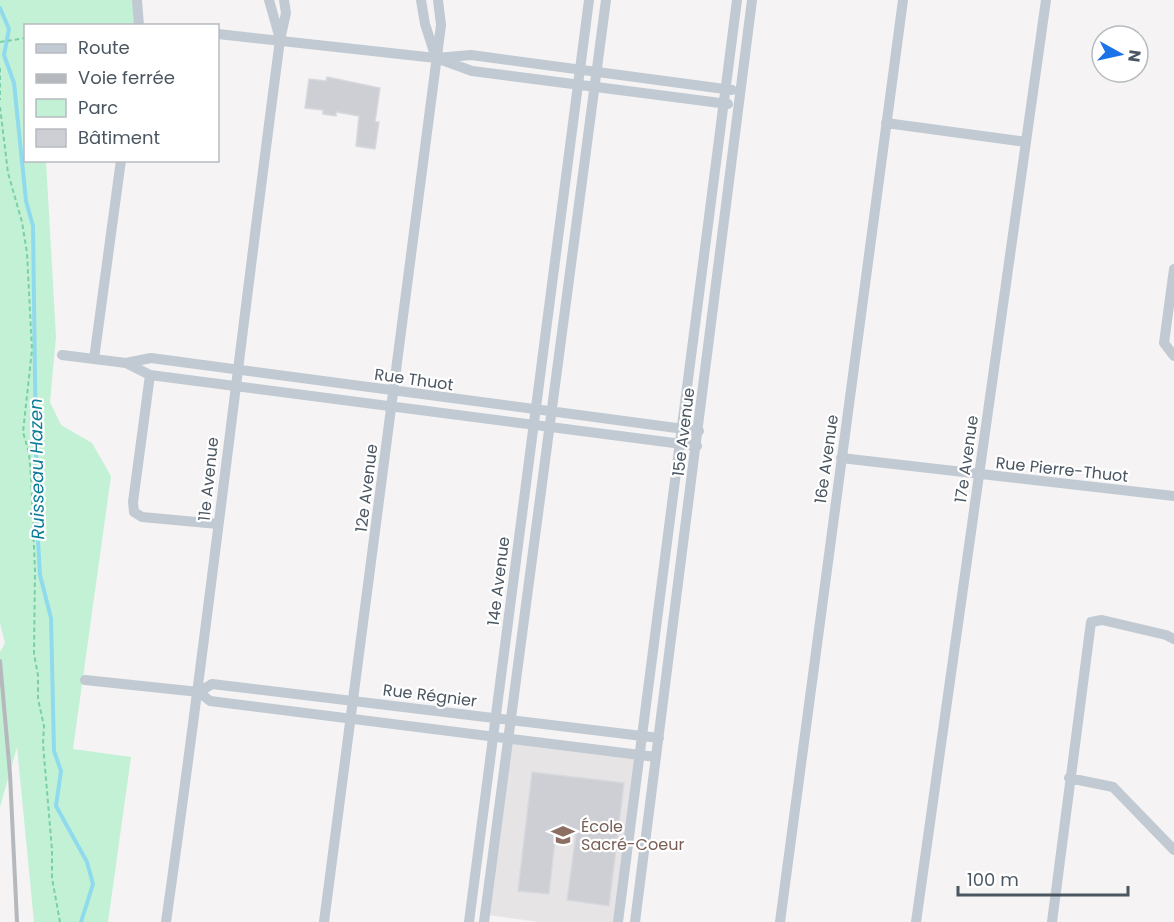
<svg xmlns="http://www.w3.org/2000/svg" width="1174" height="922" font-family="Poppins,sans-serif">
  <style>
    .education { fill: #e6e4e5 }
    .green { fill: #c3f1d5 }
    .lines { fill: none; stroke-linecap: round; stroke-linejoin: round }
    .stream { stroke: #90daee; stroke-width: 4 }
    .building { fill: #cdcfd5; stroke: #d7d9de; stroke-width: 1.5 }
    .path { stroke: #7ad0a6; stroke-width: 2; stroke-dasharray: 4.5 3; stroke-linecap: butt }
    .street { stroke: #c1cad2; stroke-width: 10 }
    .rail { stroke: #b5b8bd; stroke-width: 4 }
    .labels { text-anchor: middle; stroke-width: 4.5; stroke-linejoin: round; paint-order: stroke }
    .street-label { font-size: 16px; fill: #4a5661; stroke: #fff }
    .education-label { font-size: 16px; fill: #785e54; stroke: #fff; text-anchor: start }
    .water-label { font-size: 18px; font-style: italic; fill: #0c7c9b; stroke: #fff }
  </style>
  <rect width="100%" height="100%" fill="#f5f3f3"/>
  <path class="education" d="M509,738L640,755L615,922H539L488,915Z"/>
  <path class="green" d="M0,0H137L139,25L26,26V160L46,161L56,337L50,402L61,425L92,443L111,476L73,749L131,757L108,922H34L17,747L0,807V652L5,643L0,623Z"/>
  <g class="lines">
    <path class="stream" d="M0,8L9,29L4,55L14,83L26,201L33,226L37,524L40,575L51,618L54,751L61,771L56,806L87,862L93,884L81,922"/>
  </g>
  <path class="building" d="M327,77L380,88L375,122H379L375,149L356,146L359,116L336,112V116L323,114V110L305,108L309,79L326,81Z
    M532,772L624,783L609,906L567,900L576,834L556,831L549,894L518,891Z"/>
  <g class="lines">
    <path class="path" d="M0,42L26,38
      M0,68V100
      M0,107L8,173L22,222L27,253L32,350L23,432L29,453L31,477L35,571L34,654L38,675V699L44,726L43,744L52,850V878L60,922"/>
    <path class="street" d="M137,0L139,26
      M269,0L280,39
      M421,0L425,24L435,55
      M218,34L436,58L471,55L732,90
      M439,59L472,71L728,104
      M886,123L1026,142
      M1174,269L1164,343L1174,356
      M62,355L126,363L151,358L699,431
      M94,359L121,160
      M126,363L150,375L697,446
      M150,375L133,502L134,512L142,517L218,524
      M841,458L1174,496
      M85,680L199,692L210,701L656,757
      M199,692L212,684L659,738
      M1069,778L1113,787L1174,850
      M166,922C208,628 241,334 280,40L286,13L284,0
      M324,922L441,25L438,0
      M469,922L589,0
      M484,922L606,0
      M618,922L737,0
      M635,922L752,0
      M780,922L903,0
      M916,922L1046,0
      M1052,922L1091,622L1102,620L1166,635L1174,639"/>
    <path class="rail" d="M0,661L10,774L17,922"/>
  </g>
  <defs>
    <g id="school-bare" transform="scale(1.8)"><path d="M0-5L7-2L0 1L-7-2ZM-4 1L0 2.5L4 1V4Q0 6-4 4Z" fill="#8d6e63" stroke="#fff" stroke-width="2.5" paint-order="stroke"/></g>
  </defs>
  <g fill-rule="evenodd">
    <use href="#school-bare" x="563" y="835"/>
  </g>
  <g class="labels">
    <g class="street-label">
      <text transform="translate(414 379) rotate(8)" y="6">Rue Thuot</text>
      <text transform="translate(683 432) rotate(-83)" y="6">15e Avenue</text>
      <text transform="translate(826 459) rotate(-82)" y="6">16e Avenue</text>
      <text transform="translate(966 459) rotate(-82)" y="6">17e Avenue</text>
      <text transform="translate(1062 469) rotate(6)" y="6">Rue Pierre-Thuot</text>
      <text transform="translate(208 479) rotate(-84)" y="6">11e Avenue</text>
      <text transform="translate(366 488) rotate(-83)" y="6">12e Avenue</text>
      <text transform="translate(498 581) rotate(-83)" y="6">14e Avenue</text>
      <text transform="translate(430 695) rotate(7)" y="6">Rue Régnier</text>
    </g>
    <g class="education-label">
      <text x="581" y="832">École<tspan x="581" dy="18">Sacré-Coeur</tspan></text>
    </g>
    <g class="water-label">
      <text transform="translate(37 469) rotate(-91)" y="6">Ruisseau Hazen</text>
    </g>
  </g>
  <rect x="24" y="24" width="195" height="138" fill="#ffffff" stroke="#b7bbc0" stroke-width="1.5"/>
  <rect x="36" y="44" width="30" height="9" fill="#c1cad2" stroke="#b7bbc0" stroke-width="1.5"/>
  <text x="78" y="54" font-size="18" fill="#4a5661">Route</text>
  <rect x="36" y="74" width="30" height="9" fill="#b5b8bd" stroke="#b7bbc0" stroke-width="1.5"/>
  <text x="78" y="84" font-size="18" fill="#4a5661">Voie ferrée</text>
  <rect x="36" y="99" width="30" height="18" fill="#c3f1d5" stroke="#b7bbc0" stroke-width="1.5"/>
  <text x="78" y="114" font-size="18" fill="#4a5661">Parc</text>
  <rect x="36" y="129" width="30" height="18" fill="#cdcfd5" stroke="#b7bbc0" stroke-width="1.5"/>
  <text x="78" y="144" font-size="18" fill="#4a5661">Bâtiment</text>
  <g transform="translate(1120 54) rotate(98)"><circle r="28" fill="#ffffff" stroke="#b7bbc0" stroke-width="1.5"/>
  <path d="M0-4.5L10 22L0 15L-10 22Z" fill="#1a73e8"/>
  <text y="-9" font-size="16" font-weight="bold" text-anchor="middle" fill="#4a5661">N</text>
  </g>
  <path d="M958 886v9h170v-9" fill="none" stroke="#4a5661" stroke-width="3"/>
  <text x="967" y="886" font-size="18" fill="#4a5661" stroke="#ffffff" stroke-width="4.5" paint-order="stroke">100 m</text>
</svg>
